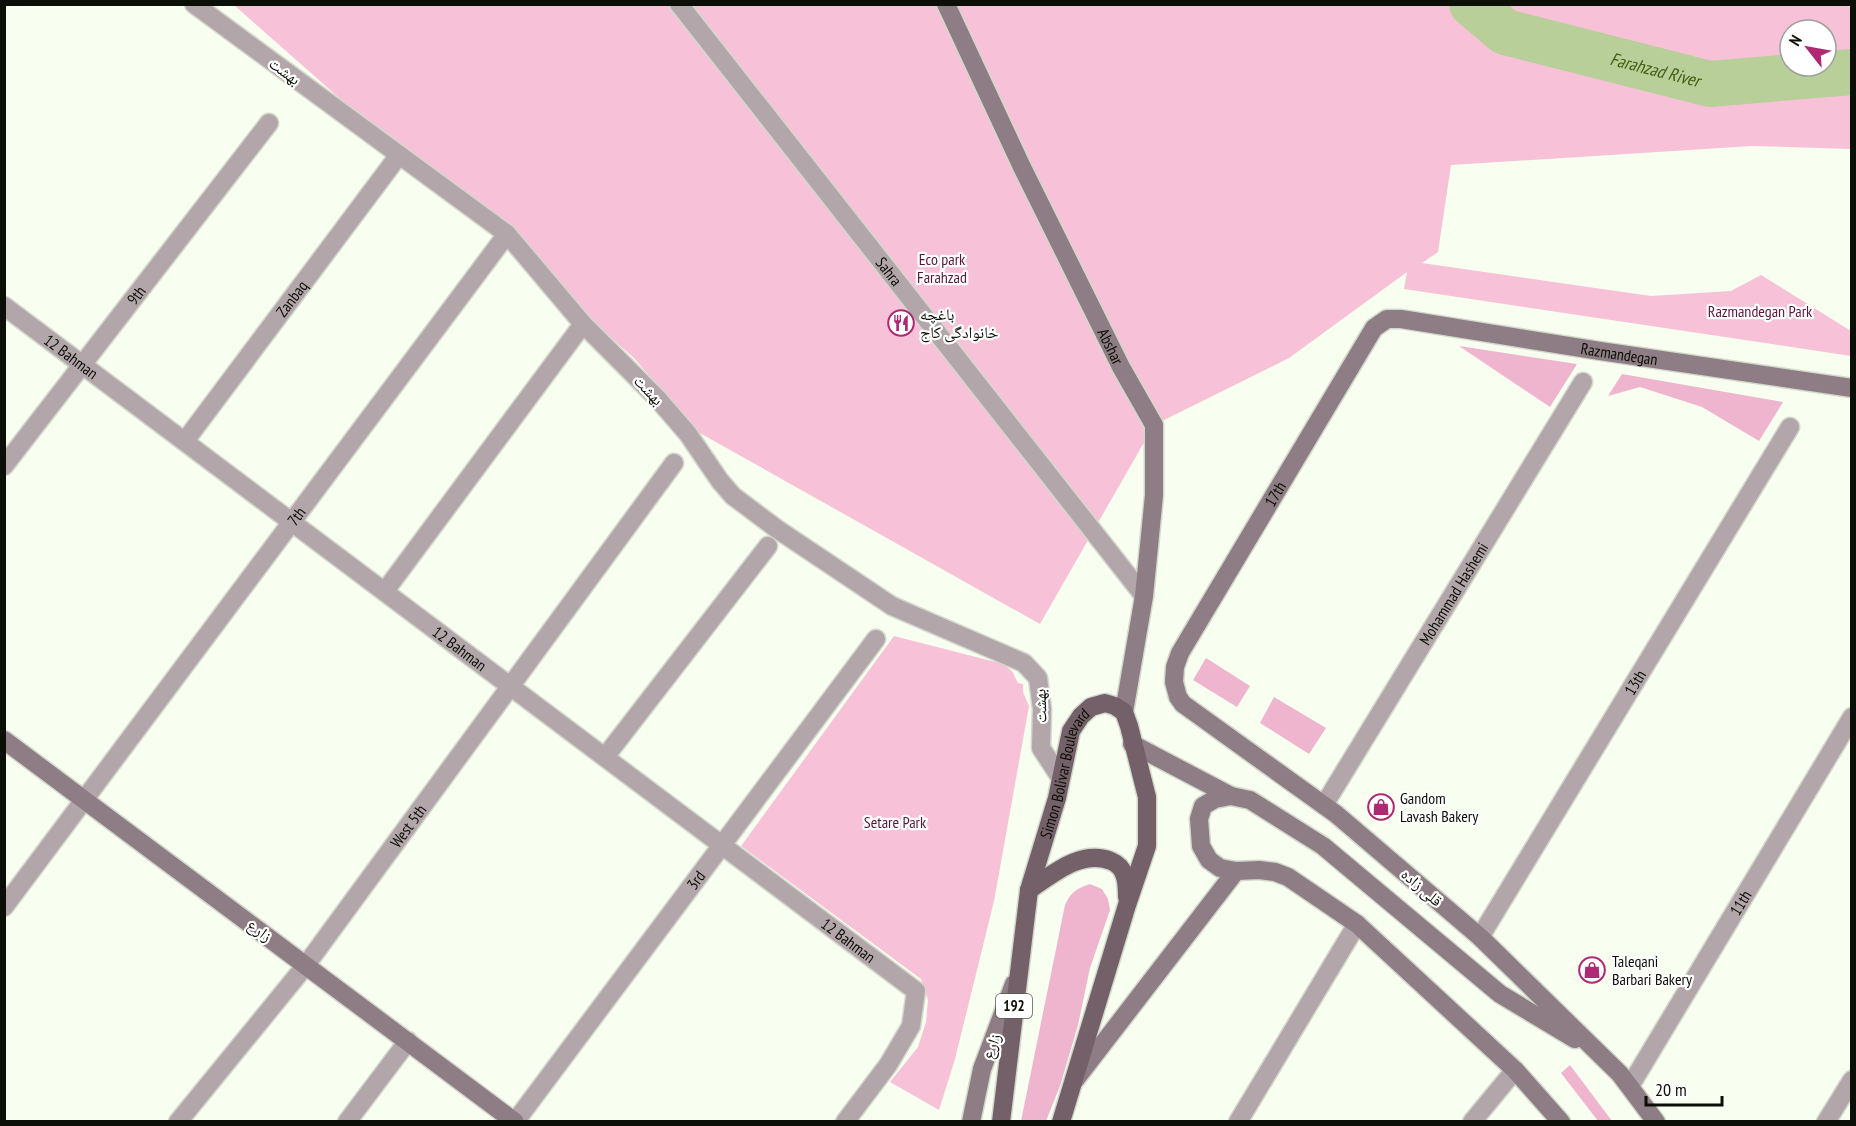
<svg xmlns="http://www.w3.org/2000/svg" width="1856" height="1126" font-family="'PT Sans Narrow','Noto Naskh Arabic',sans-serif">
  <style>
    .green { fill: #f7c2d8; fill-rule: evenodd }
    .forest { fill: #f0b5ce }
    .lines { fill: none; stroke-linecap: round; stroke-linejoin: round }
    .river { stroke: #b8cf9a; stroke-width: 46 }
    .street-casing { stroke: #d2d8cb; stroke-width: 21 }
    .secondary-casing { stroke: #d2d8cb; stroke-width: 21 }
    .primary-casing { stroke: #d2d8cb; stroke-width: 21 }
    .street { stroke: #b2a6ab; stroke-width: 18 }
    .secondary { stroke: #8e7d84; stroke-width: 18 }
    .primary { stroke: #746068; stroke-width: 18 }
    .labels { text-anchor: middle; stroke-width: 4.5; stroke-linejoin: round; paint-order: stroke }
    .shield { fill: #fff; stroke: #555751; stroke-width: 1.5 }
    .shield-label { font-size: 15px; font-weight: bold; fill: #0c0f07 }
    .street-label { font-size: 16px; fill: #0c0f07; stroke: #fff }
    .park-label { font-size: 16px; fill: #591639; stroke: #fff }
    .poi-label { font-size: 16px; fill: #0c0f07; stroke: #fff; text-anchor: start }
    .water-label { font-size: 18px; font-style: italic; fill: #445e11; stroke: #fff }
  </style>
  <rect width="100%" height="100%" fill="#f8fef0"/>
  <path class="green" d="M234,5H1851V149L1752,146L1451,165L1438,252L1422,263L1651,296L1731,291L1761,275L1851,331V356L1404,289L1407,272L1289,358L1154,425L1040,624L698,432L634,358ZM1790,30H1826V66H1790Z
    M894,636L1003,664L1012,671L1018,683L1023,684V692L1029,706L994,901L955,1059L939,1110L890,1082L918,1047L926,1022L928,1000L921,979L741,846Z"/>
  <path class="forest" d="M1459,346L1577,364L1550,407Z
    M1622,374L1783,402L1759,441L1702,407L1640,387L1608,396Z
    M1206,658L1250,686L1237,707L1193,680Z
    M1274,697L1326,728L1309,754L1260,723Z
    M1090,884L1102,889L1108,899L1110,910L1090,968L1078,1025L1060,1086L1046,1121H1021L1065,905C1071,892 1077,888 1090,884Z
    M1570,1065L1612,1121H1598L1561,1073Z"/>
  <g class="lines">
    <path class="river" id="s1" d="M1472,4L1505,32L1710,84L1852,72"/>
    <g class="street-casing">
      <g id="street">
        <path d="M194,4L507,234L583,324L656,397L688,434L720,481L733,496L777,529L892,606L1024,663L1038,678L1042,709L1041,748L1060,777"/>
        <path id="s2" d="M679,4L1144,596"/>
        <path id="s3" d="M4,306L916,991L911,1026L888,1065L845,1122"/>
        <path id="s4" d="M185,441L399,155"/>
        <path id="s5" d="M4,466L269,123"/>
        <path d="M385,591L583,324"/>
        <path d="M605,757L768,546"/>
        <path id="s6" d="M1324,805L1583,382"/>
        <path id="s7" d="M4,907L507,234"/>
        <path id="s8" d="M1480,937L1790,427"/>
        <path id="s9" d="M1630,1086L1852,717"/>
        <path id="s10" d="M178,1122L306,965L674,463"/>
        <path d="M347,1122L408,1041"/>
        <path id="s11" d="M515,1122L876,639"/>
        <path d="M1238,1122L1357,924"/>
        <path d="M1472,1122L1515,1070"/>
        <path d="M1826,1122L1852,1080"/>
      </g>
    </g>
    <g class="secondary-casing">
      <g id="secondary">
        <path id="s12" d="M946,4L1021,165L1121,367L1154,425V495L1149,546L1144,596L1124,712"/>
        <path d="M4,740L515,1122"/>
        <path d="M1132,744L1231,796L1250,800L1323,846L1500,994L1575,1039"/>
        <path d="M1231,796L1215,799L1203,806L1199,819L1201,846L1209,860L1220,868L1236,871L1259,870L1275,872L1288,877L1357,924L1515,1070L1561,1122"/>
        <path d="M1075,1080L1236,871"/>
        <path d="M971,1122L982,1069L1014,984"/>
        <path id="s13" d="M1656,1122L1620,1074L1480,937L1336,814L1183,704L1178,697L1174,682L1175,667L1180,653L1374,328L1387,319H1401L1600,351L1852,388"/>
      </g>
    </g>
    <g class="primary-casing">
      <g id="primary">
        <path d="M1029,890C1053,874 1081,849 1111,861C1126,867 1127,882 1127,897"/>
        <path id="s14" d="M1001,1122L1029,890L1057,798L1071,731L1081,716L1091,707L1105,703L1115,706L1124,712L1129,726L1147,797V846L1127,905L1061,1122"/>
      </g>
    </g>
    <use href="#street" class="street"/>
    <use href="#secondary" class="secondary"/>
    <use href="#primary" class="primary"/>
  </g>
  <defs>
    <g id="restaurant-ring" transform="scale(1.35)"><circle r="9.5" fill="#fff" stroke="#ae2971" stroke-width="1.5"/><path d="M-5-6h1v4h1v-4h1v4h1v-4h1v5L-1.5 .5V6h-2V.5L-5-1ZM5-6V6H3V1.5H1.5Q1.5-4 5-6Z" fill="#ae2971"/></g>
    <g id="shop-ring" transform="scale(1.35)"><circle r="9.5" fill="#fff" stroke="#ae2971" stroke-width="1.5"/><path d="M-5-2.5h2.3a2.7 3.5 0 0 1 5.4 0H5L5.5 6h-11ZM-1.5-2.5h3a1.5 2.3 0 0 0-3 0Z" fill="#ae2971"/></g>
  </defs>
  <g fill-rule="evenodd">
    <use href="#restaurant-ring" x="901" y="323"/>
    <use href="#shop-ring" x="1381" y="807"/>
    <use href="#shop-ring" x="1592" y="970"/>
  </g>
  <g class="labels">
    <rect class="shield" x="996" y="994" width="36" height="24" rx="4.5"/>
    <g class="shield-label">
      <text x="1014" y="1011">192</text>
    </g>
    <g class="street-label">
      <text transform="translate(285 71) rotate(36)" y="6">بهشت</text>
      <text dy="6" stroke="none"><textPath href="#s2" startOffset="340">Sahra</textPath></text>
      <text dy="6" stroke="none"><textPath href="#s5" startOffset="216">9th</textPath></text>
      <text dy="6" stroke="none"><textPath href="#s4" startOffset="178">Zanbaq</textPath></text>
      <text dy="6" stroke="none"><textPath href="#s12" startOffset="380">Abshar</textPath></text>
      <text dy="6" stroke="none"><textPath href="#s13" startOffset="1317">Razmandegan</textPath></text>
      <text dy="6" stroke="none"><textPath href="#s3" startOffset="84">12 Bahman</textPath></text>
      <text transform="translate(649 390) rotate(46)" y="6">بهشت</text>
      <text dy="6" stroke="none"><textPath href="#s13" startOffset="873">17th</textPath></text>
      <text dy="6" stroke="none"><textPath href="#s7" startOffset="488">7th</textPath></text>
      <text dy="6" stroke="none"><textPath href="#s6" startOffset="248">Mohammad Hashemi</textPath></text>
      <text dy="6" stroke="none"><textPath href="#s3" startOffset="570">12 Bahman</textPath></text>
      <text dy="6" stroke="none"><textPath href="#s8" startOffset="298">13th</textPath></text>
      <text transform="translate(1040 706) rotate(-92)" y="6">بهشت</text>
      <text dy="6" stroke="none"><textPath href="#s14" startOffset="356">Simon Bolivar Boulevard</textPath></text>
      <text dy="6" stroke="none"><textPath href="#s10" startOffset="375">West 5th</textPath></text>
      <text dy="6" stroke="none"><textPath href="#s11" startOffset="302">3rd</textPath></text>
      <text transform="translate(1422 887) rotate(41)" y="6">قلی زاده</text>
      <text dy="6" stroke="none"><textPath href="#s9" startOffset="214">11th</textPath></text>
      <text transform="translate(260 930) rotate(37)" y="6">زارع</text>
      <text dy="6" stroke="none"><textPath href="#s3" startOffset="1056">12 Bahman</textPath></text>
      <text transform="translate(991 1046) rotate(-70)" y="6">زارع</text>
    </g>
    <g class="park-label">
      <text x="942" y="265">Eco park<tspan x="942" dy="18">Farahzad</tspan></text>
      <text x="1760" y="317">Razmandegan Park</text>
      <text x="895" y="828">Setare Park</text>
    </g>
    <g class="poi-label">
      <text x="920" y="320">باغچه<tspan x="920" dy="18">خانوادگی کاج</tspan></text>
      <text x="1400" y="804">Gandom<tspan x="1400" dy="18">Lavash Bakery</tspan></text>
      <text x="1612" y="967">Taleqani<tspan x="1612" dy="18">Barbari Bakery</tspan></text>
    </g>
    <g class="water-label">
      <text dy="6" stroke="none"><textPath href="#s1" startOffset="198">Farahzad River</textPath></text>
    </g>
  </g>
  <rect width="1856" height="1126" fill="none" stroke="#0c0f07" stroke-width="12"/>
  <g transform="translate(1808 48) rotate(301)"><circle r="28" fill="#ffffff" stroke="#9e9f9c" stroke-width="1.5"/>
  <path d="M0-4.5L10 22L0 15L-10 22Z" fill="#ae2971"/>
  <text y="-9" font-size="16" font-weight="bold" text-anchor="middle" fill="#0c0f07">N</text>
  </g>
  <path d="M1646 1096v9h76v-9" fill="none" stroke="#0c0f07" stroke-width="3"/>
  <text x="1655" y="1096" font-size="18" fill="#0c0f07" stroke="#ffffff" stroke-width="4.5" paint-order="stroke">20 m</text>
</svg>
